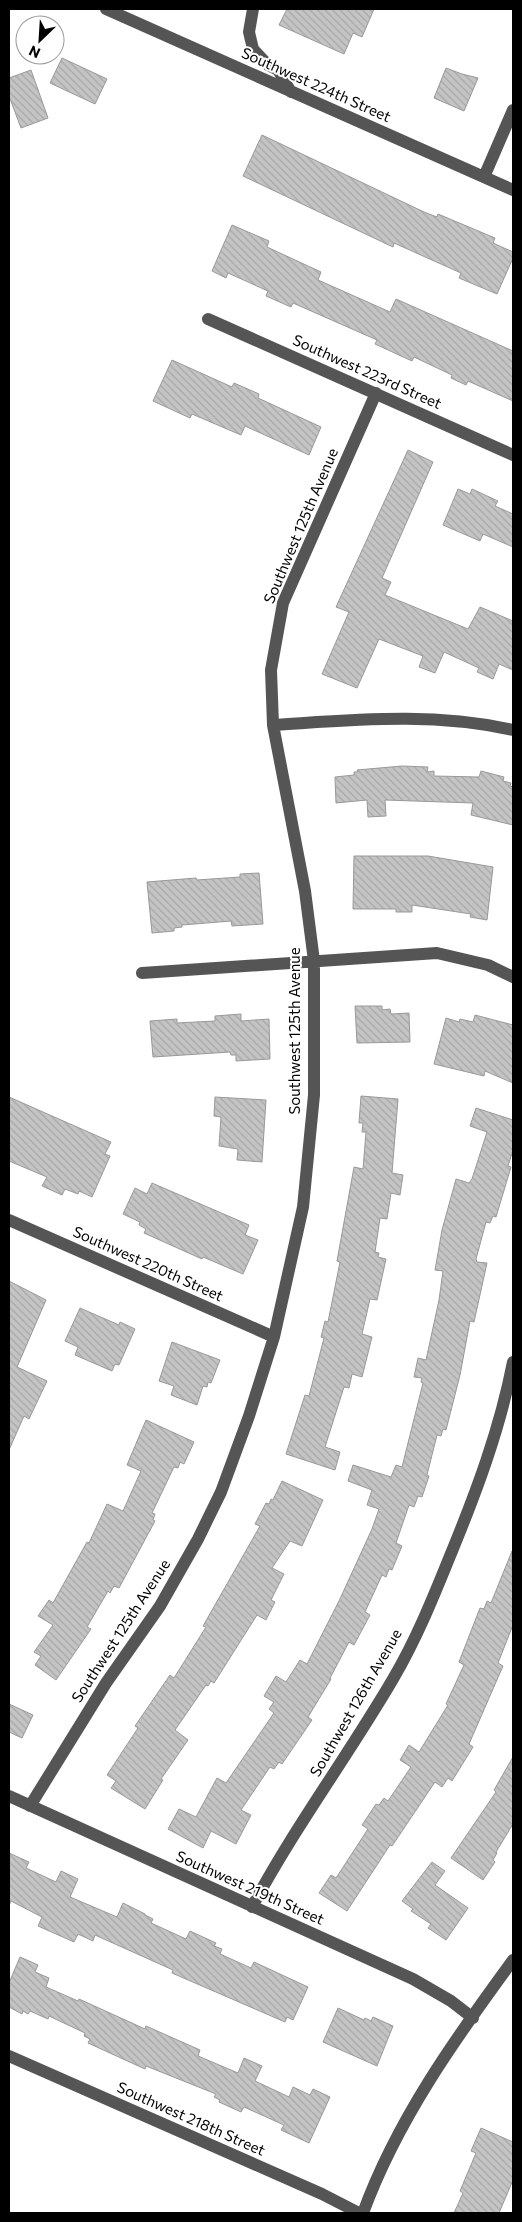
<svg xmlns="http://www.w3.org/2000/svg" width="522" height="2222" font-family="Commissioner,sans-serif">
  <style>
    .building { fill: url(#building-back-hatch); stroke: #999 }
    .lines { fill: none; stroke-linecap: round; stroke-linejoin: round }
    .minor { stroke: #555; stroke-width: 12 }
    .labels { text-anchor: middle; stroke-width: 4; stroke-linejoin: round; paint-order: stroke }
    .street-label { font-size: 15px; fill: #000; stroke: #fff }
  </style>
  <defs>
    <pattern id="building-back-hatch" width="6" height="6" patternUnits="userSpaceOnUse" patternTransform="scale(1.25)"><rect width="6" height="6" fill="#c4c4c4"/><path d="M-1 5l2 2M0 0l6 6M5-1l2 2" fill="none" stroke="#a7a7a7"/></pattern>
  </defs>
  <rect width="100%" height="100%" fill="#fff"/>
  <path class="building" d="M287,9H374L362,37L353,33L344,54L279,25Z
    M62,58L107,79L95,104L50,83Z
    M446,68L462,74L478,78L464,111L434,98Z
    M31,70L48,118L21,128L9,96V78Z
    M262,135L424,212L437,217L438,214L495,238L493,243L513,252V258L497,294L459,278L461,273L394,243L393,247L243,176Z
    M232,225L269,241L267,247L321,272L318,280L390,312L396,299L513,351V401L468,381L466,385L451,378L452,375L414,357L412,361L375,344L377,340L293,303L291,307L266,296L268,291L228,273L226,278L212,271Z
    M172,360L232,387L234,383L259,394L258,398L321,427L309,455L245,426L241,435L192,414L190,418L153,401Z
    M408,450L433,462L382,578L391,582L385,595L468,629L480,607L513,621V670L499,664L493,679L477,672L479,668L444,652L435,673L419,667L423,656L379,639L357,688L322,674L349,612L336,607Z
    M458,489L470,494L472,489L498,501L495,506L513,514V547L483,534L480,541L443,525Z
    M402,766L428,767L427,772L434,771V776L479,777L481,771L504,777L503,781L511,783L510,786L513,787V825L471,815L473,803L385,800L386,816L368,817L367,800L336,803L335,777L354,775V772H358L357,770Z
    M354,856H428L493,867L487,920L470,917L471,914L412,905V912H396V909H353Z
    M259,873L263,924L232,926L231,921L182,925V927L174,928V931L152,933L147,882L196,878L197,880L240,877V874Z
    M355,1006H382V1010L390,1009L391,1014L409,1013L410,1042L357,1043Z
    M241,1014V1021L269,1019L270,1059L236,1061V1055H231L230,1052L153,1057L150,1021L177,1019V1023L215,1021V1016Z
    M475,1015L513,1025V1083L485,1071L484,1076L434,1064L446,1018L459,1022L460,1019L473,1022Z
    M361,1096L398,1099L392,1173L403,1175L400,1195L391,1193L387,1219L380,1218L375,1252L379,1253L378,1257L386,1259L377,1300L370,1299L362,1334L372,1337L362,1377L352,1374L349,1388L344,1387L325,1447L340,1452L335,1470L286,1454L305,1395L309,1396L324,1338L321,1337L325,1321L328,1322L340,1262L337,1261L354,1167L363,1169L366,1132H362L363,1123H359Z
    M9,1097L111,1142L105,1154L110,1156L92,1197L79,1191L78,1194L65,1189L62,1195L42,1186L47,1177L9,1161Z
    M215,1097L266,1100L262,1162L237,1160L238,1149L219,1146L221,1117L214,1116Z
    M476,1108L513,1120V1150L508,1166L511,1167L496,1217L493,1216L490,1223L486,1222L476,1259L477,1262L487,1263L474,1322L470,1321L460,1375L446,1430L443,1429L441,1436L437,1435L427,1475L429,1476L422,1497L418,1496L414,1507L409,1505L396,1543L402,1546L392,1570L389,1569L386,1577L382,1575L365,1612L370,1615L354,1645L349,1642L330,1678L331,1679L308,1717L312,1720L282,1764L279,1762L274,1769L270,1767L241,1810L251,1815L236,1844L211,1831L203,1848L168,1829L179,1809L196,1817L217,1778L226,1783L274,1713L269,1709L274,1702L264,1696L276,1676L286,1682L300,1660L307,1664L339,1601L372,1529L379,1509L367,1505L372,1490L348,1481L353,1465L391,1477L396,1465L402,1467L423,1383L421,1382L422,1378L414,1377L418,1358L426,1360L439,1300L443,1271L435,1270L442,1230L456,1179L469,1183L472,1179L487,1132L470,1126Z
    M152,1183L249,1225L245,1235L258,1240L243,1274L203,1257L202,1259L144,1233L146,1229L139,1225L140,1222L123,1214L135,1188L147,1194Z
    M9,1281L46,1300L17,1367L47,1381L29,1419L24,1416L9,1450Z
    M80,1308L119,1325L120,1322L135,1329L119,1365L115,1364L112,1371L75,1355L78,1347L65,1341Z
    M172,1342L220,1360L211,1383L208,1382L207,1387L203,1386L197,1405L171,1395L174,1386L159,1381Z
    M146,1420L194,1442L184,1464L180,1462L178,1468L174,1467L152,1513L155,1514L153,1520L155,1521L119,1588L114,1586L110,1593L108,1591L87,1627L91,1629L56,1680L35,1665L41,1656L34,1652L53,1625L38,1616L49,1600L53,1603L87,1542L89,1543L107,1504L123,1511L141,1471L127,1465Z
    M282,1481L323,1500L302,1546L290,1541L272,1568L284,1574L271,1600L275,1602L266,1620L257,1615L214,1683L211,1681L208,1686L206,1685L175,1730L188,1740L161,1779L163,1780L145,1809L111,1788L116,1781L107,1775L138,1728L135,1726L170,1675L174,1678L206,1627L203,1626L260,1526L255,1524L266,1503L269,1504L271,1499L273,1500Z
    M512,1551L513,1625L498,1663L503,1666L469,1744L473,1747L452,1781L448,1778L442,1787L435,1782L392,1846L390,1845L347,1911L319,1893L331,1875L336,1878L368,1829L362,1825L376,1804L379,1805L384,1798L388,1801L411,1767L400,1760L409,1745L419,1752L448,1705L446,1704L464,1665L459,1662L480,1608L484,1609L487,1601L491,1603Z
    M9,1704L33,1715L22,1738L9,1732Z
    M513,1757V1824L496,1852L497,1853L493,1860L495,1862L483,1880L451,1858L496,1792L494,1790Z
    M9,1853L29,1862L26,1868L56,1882L61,1871L78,1879L70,1897L117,1917L123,1903L145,1914V1915L153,1919L151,1923L186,1939L190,1931L216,1943L214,1946L222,1949L220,1954L251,1968L254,1962L308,1987L293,2020L287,2017L285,2022L172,1973L173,1970L95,1935L93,1941L78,1934L74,1942L38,1926L42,1917L40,1916L11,1901L9,1906Z
    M432,1862L445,1871L435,1885L468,1908L446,1940L428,1928L431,1924L411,1911L413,1909L402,1901Z
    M20,1957L38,1965L35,1972L49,1978L46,1987L78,2001L79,1999L145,2029L146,2026L200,2050L198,2056L238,2073L244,2058L262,2066L255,2081L289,2097L293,2087L310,2095L313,2089L330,2097L309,2143L281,2130L284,2125L244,2107L241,2112L219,2102L220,2100L214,2097L216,2094L146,2066L145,2069L88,2043L90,2039L84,2036L85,2033L49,2016L48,2019L30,2011L28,2014L23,2011L22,2014L9,2007V1983Z
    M338,2008L364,2020L365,2018L371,2021L373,2017L393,2026L377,2066L323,2042Z
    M481,2128L513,2142V2180L499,2213H454L463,2193L460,2191L476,2153L471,2151Z"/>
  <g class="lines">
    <path class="minor" d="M106,9L513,190
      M253,9L249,32L253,49L268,65L278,70L291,92
      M484,177L513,110
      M208,319L513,455
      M273,725C355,720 431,712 513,730
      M142,973L437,953L488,965L513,977
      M9,1220L274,1337
      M9,1796L413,1979L451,2001L473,2018
      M30,1806L106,1683L160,1606L198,1539L221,1492L249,1416L274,1337L303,1207L314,1095V961L305,891L273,725L271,670L283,603L376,393
      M252,1907C294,1828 348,1756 393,1679C416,1640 433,1598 450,1556C476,1493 500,1429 513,1362
      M9,2056L322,2194L359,2213
      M363,2213C397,2120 455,2039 513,1960"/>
  </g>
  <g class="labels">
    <g class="street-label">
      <text transform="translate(316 85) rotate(24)" y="5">Southwest 224th Street</text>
      <text transform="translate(367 372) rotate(24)" y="5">Southwest 223rd Street</text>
      <text transform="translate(301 526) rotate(-67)" y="5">Southwest 125th Avenue</text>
      <text transform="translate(295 1031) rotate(-90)" y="5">Southwest 125th Avenue</text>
      <text transform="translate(148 1264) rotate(24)" y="5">Southwest 220th Street</text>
      <text transform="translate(121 1631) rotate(-57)" y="5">Southwest 125th Avenue</text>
      <text transform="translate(356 1703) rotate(-60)" y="5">Southwest 126th Avenue</text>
      <text transform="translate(250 1888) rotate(24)" y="5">Southwest 219th Street</text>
      <text transform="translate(191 2119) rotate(24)" y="5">Southwest 218th Street</text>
    </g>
  </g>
  <rect width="522" height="2222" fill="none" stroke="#000000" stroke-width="20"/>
  <g transform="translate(40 40) rotate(205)"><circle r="24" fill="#ffffff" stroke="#999999"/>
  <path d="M0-4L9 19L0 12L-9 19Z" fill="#000000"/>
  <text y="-8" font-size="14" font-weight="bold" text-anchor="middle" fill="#000000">N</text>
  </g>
</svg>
